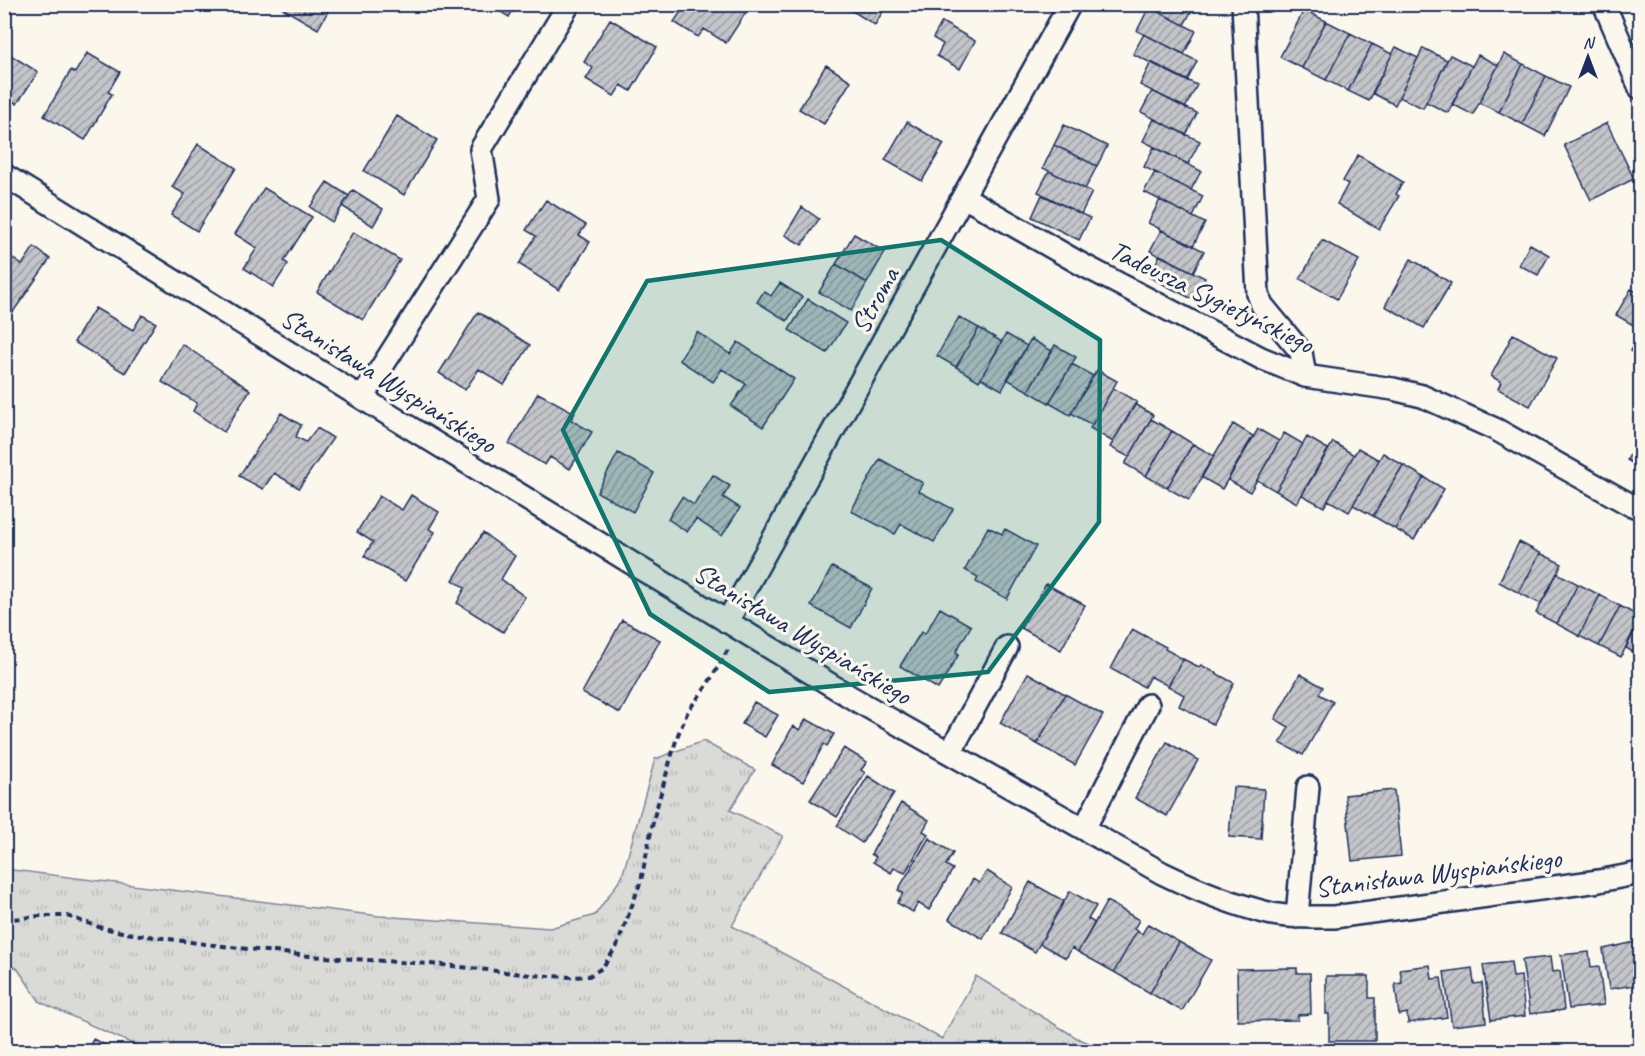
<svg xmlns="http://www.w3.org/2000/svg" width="1645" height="1056" font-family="Caveat,sans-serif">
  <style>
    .grass { fill: url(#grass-tufts); stroke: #7a849a; stroke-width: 1.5 }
    .building { fill: url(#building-hatch); stroke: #1b2f5e; stroke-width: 1.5 }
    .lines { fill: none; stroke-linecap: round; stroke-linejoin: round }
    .street-casing { stroke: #1b2f5e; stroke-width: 26 }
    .path { stroke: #1b2f5e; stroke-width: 4; stroke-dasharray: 6 4.5; stroke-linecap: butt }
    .street { stroke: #fbf7ec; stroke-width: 21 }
    .marked { fill: #0f766e; fill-opacity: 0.2; stroke: #0f766e; stroke-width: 4.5; stroke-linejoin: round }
    .labels { text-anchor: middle; stroke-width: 6; stroke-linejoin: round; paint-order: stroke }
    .street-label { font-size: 28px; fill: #1b2f5e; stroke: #fbf7ec }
  </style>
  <defs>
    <pattern id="grass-tufts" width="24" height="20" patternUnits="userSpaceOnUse" patternTransform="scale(1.5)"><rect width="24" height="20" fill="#dadad7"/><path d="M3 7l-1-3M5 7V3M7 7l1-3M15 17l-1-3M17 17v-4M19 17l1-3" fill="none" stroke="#babbbb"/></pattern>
    <pattern id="building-hatch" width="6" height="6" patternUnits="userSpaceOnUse" patternTransform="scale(1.5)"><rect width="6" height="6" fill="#c3c5c9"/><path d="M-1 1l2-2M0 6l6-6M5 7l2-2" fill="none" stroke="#9ea0a6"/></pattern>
  </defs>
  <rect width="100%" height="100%" fill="#fbf7ec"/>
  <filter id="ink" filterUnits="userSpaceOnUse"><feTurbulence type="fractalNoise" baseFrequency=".0167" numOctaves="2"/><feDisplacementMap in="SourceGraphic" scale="12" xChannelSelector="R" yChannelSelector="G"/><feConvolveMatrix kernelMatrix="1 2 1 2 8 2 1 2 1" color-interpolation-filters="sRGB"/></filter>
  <g filter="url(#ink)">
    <path class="grass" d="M703,741L755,770L730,810L783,836L732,926L942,1039L976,976L1077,1038L1108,1051H148L40,1002L17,968L5,964V869L379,916L550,928L595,915L622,877L655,759Z"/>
    <path class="building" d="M275,4H332L318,29Z
      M488,4H517L509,17Z
      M686,4H740L748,9L726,43L704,29L698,37L674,22Z
      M841,4H884L886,6L875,25Z
      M1144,4H1195L1184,25Z
      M1149,7L1196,31L1184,54L1137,31Z
      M1304,10L1326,21L1302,68L1280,57Z
      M610,19L657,47L631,91L621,85L614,96L586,79L593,68L584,62Z
      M1326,21L1350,33L1326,80L1302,68Z
      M942,22L975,41L960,69L937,56L943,44L933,38Z
      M1350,33L1372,44L1348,91L1326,80Z
      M1144,34L1197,61L1187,81L1133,54Z
      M1372,44L1392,54L1369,101L1348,91Z
      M1396,47L1418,58L1395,105L1372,93Z
      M1423,48L1447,60L1423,108L1399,97Z
      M4,51L38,72L17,104L4,96L7,92L4,90Z
      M87,53L120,72L108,92L112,94L85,140L44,116L71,70L75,73Z
      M1504,54L1523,64L1499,112L1479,103Z
      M1450,55L1472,66L1448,113L1426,102Z
      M1478,55L1498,65L1473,115L1452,104Z
      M1151,62L1197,85L1185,108L1140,85Z
      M1523,64L1546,76L1522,124L1499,112Z
      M826,65L851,81L824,124L799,109Z
      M1546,76L1569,87L1545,136L1522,124Z
      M1152,91L1197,113L1186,135L1141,112Z
      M397,116L437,140L404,195L364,171Z
      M1154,119L1200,141L1188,164L1143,141Z
      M907,122L944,144L922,181L885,160Z
      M1607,123L1634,179L1591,200L1564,145Z
      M1064,125L1107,146L1097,166L1054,145Z
      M198,144L236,168L197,231L171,215L185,194L172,187Z
      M1054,145L1097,166L1085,189L1043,168Z
      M1154,147L1201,171L1191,190L1144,167Z
      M1358,155L1403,182L1396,194L1399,196L1379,229L1337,204L1348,184L1343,181Z
      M1049,171L1092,192L1081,214L1038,192Z
      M1155,172L1203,196L1193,217L1144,192Z
      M327,182L349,196L332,222L310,207Z
      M264,188L312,217L284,261L288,264L273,287L244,268L257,248L235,234Z
      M353,190L383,209L373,226L342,206Z
      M1042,195L1090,218L1079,240L1032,217Z
      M546,200L586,225L579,235L590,242L559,290L519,264L536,236L526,230Z
      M1160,200L1205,223L1193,246L1148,223Z
      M802,207L819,219L802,245L785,235Z
      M1161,230L1204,251L1193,272L1150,251Z
      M353,232L400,260L363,320L317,292Z
      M854,234L885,252L867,283L836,264Z
      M1322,240L1359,260L1337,299L1300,279Z
      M1530,244L1549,255L1538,275L1519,265Z
      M34,247L50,259L13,312L4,306V252L22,265Z
      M1160,255L1205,278L1194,300L1149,277Z
      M1411,259L1451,283L1424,328L1385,306Z
      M836,264L867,283L851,311L819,292Z
      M780,283L802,297L787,321L757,302L764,291L771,296Z
      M1631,289L1640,294V329L1616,315Z
      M808,299L846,323L827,353L789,330Z
      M95,308L133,330L142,315L156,323L125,373L74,342Z
      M478,312L530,345L504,385L479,369L465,390L439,373Z
      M959,317L979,328L956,367L937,356Z
      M979,328L1002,342L979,381L956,367Z
      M697,332L730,354L738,342L794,379L763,427L731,406L746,384L722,369L713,382L679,360Z
      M1640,333V356L1630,351Z
      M1006,334L1027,346L1002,390L981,378Z
      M1513,334L1557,358L1530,406L1498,389L1501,382L1491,376Z
      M1031,339L1052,351L1028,391L1007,379Z
      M182,344L250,390L224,432L193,411L197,403L162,382Z
      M1055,345L1076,357L1049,403L1028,391Z
      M1072,364L1093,376L1070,415L1049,403Z
      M1097,370L1117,381L1092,425L1071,413Z
      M1113,388L1137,402L1113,442L1090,428Z
      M538,393L575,413L571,420L592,432L570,469L550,457L545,465L509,444Z
      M1135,404L1153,415L1129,457L1110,447Z
      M281,413L301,425L296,437L306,442L317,428L333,438L299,488L274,473L263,489L239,476Z
      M1151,419L1172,431L1146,476L1125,464Z
      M1233,424L1253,436L1222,489L1201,477Z
      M1258,429L1279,441L1250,492L1228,480Z
      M1172,431L1193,444L1167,488L1146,476Z
      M1284,433L1303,444L1276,491L1257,480Z
      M1640,436V468L1627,460Z
      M1307,437L1328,449L1297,503L1276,491Z
      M1333,442L1354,455L1324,507L1302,495Z
      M1193,444L1214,456L1189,500L1167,488Z
      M1358,448L1379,460L1349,512L1328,500Z
      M618,453L654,473L633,512L597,492Z
      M1383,453L1403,465L1373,516L1353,505Z
      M880,459L923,483L918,491L953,509L934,542L901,524L895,534L851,511Z
      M1403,465L1424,477L1395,529L1373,516Z
      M713,475L730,486L723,497L740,508L722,536L696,519L687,532L668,519L682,497L694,505Z
      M1424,477L1444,489L1414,540L1395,529Z
      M411,495L439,512L429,529L435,532L405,581L364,556L373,542L357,532L379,496L402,510Z
      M988,527L1002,534L1005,529L1036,546L1007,599L976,582L978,577L965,570Z
      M483,533L515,556L501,579L525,597L503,632L457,603L465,588L453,580Z
      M1519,542L1540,553L1519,593L1499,582Z
      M1540,553L1562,564L1541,604L1519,593Z
      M832,567L872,588L851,628L811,606Z
      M1557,573L1578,584L1557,624L1536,613Z
      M1046,584L1085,605L1061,650L1021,628Z
      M1578,584L1600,595L1579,636L1557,624Z
      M1600,595L1620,606L1599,646L1579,636Z
      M1620,606L1640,617L1621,657L1599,646Z
      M940,608L971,626L956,652L959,654L938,689L900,666L921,632L925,634Z
      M622,620L660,640L620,713L582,693Z
      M1640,620V656L1626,648Z
      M1132,629L1166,647L1165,649L1183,659L1168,686L1150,676L1144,687L1111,669Z
      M1183,659L1199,667L1201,665L1234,683L1213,724L1179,706L1184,695L1168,686Z
      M1028,673L1065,694L1037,744L1000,723Z
      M1300,674L1323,687L1319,694L1333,702L1303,755L1280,743L1289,727L1275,719Z
      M1065,694L1103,715L1075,765L1037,744Z
      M754,702L778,715L765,737L742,724Z
      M806,719L834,734L827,746L824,744L803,782L772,765L793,726L800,730Z
      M1167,742L1198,760L1167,816L1135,798Z
      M844,748L867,762L861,770L865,773L837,817L810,800Z
      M868,776L894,793L862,843L837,826Z
      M1233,787L1264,789L1261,839L1229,837Z
      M1394,790L1401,856L1352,861L1345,795Z
      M901,803L929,820L923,831L928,834L905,873L894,868L891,873L873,862L876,857L871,854Z
      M929,838L953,853L946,865L953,869L929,910L918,903L913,912L897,903L903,893L898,890Z
      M987,871L1012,887L983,939L949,919L973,879L979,883Z
      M1030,882L1064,901L1035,952L1002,933Z
      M1070,891L1096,906L1088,919L1095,923L1078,952L1072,948L1066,958L1040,944Z
      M1107,901L1139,920L1134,929L1137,931L1114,972L1078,952Z
      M1148,924L1179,942L1150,993L1114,972L1137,931L1142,934Z
      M1640,941V989H1635V985L1609,989L1603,949Z
      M1179,942L1211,960L1182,1011L1150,993Z
      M1589,952L1591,967L1599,966L1604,1005L1569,1009L1561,955Z
      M1550,957L1552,972L1560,971L1564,1010L1530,1014L1522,960Z
      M1511,962L1513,977L1521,976L1525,1016L1491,1020L1483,965Z
      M1430,965L1432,979L1441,978L1447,1017L1408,1023L1407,1013L1399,1015L1395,984L1402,983L1400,969Z
      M1297,968V973H1310L1311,1014L1298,1015V1020L1238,1021L1237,969Z
      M1472,968L1474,984L1482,983L1486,1022L1452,1026L1444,972Z
      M1326,976H1369V998H1375V1041H1329V1014H1326Z
      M93,1039L119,1052H87Z"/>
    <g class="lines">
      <g class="street-casing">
        <path id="street" d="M1243,4L1258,294L1262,305L1301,352L1305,376
          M1604,4L1640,88
          M4,175L391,416L854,699L1162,873C1197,890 1234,905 1272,914C1293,918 1313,917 1334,917L1599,881L1640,873
          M964,197L1081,264L1261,358L1305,376L1393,389L1422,396L1497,430L1629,504L1640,508
          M362,398L489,199L481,149L569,4
          M727,622L1070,4
          M950,753L1007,647
          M1084,829L1148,705
          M1297,917L1308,787"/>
      </g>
      <path class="path" d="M4,920L39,916H67L99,927L126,933L205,944L309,956L444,965L531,975L572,977L589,976L602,968L617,946L641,881L654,817L677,737L688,711L706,687L729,648"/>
      <use href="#street" class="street"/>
    </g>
  </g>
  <path class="marked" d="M941,240L1100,340L1099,522L988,672L769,692L650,614L563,430L647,281Z"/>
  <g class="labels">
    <g class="street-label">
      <text transform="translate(1212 296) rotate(26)" y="10">Tadeusza Sygietyńskiego</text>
      <text transform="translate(874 300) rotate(-61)" y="10">Stroma</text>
      <text transform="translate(389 380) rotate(32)" y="10">Stanisława Wyspiańskiego</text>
      <text transform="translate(803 633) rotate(31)" y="10">Stanisława Wyspiańskiego</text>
      <text transform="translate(1438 872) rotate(-7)" y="10">Stanisława Wyspiańskiego</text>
    </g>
  </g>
  <rect width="1645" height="1056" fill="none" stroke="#fbf7ec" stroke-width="24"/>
  <rect x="12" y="12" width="1621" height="1032" fill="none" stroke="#1b2f5e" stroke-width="2" filter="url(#ink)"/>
  <g transform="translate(1588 57)" stroke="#fbf7ec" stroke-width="4.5" paint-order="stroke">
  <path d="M0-4.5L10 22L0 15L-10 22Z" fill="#1b2f5e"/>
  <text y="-9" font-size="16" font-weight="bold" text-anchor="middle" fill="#1b2f5e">N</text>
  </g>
</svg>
